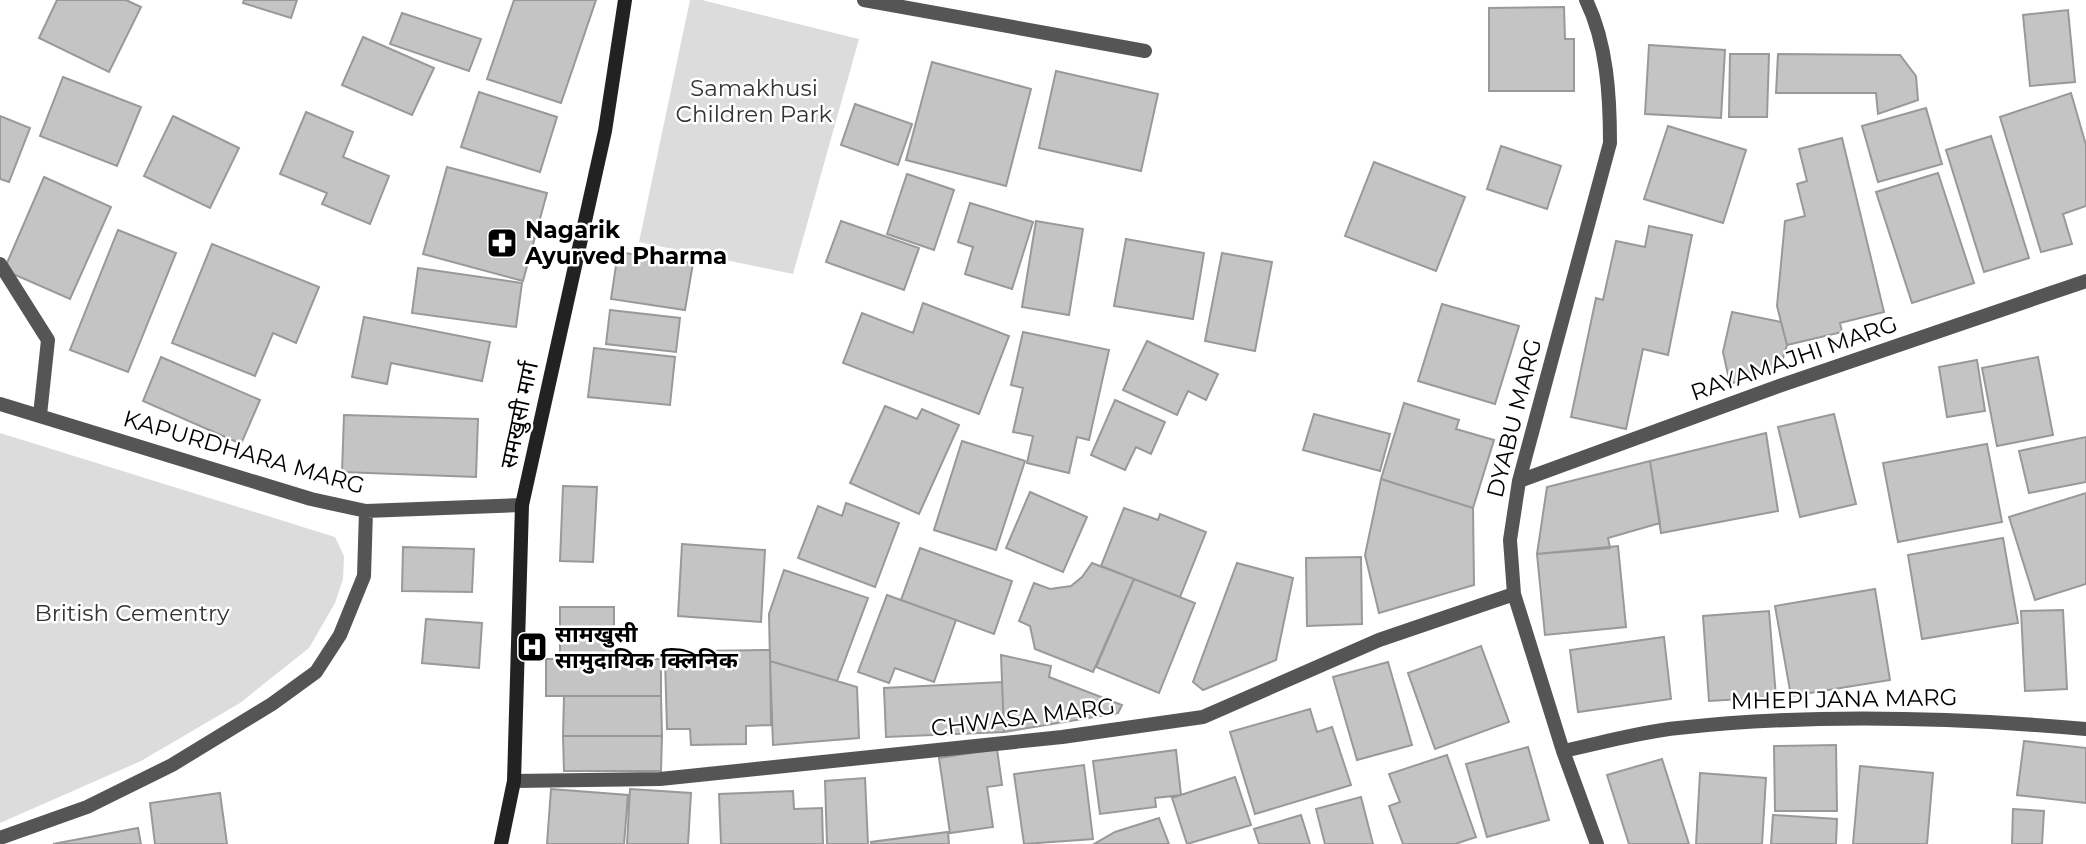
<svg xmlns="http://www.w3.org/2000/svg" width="2086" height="844" font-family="Montserrat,'Noto Sans Devanagari',sans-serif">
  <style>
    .green { fill: #dcdcdc }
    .building { fill: #c4c4c4; stroke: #999; stroke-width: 2 }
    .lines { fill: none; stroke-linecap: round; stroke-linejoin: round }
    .street { stroke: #555; stroke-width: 14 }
    .secondary { stroke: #222; stroke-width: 14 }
    .labels { text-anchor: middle; stroke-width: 5; stroke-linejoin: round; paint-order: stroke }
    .park-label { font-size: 23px; fill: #333; stroke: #fff }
    .poi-label { font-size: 23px; font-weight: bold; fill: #000; stroke: #fff; text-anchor: start }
    .street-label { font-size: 23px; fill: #000; stroke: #fff }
  </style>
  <rect width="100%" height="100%" fill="#fff"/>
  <path class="green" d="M690,0H702L859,39L793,274L639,242Z
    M0,433L335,537L344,556L343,579L335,603L309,648L240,703L141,761L0,823Z"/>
  <path class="building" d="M57,0H126L141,7L109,72L39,38Z
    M244,0H297L291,18L243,3Z
    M514,0H596L561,103L487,79Z
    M1564,7L1565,39H1574V91H1489V8Z
    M2068,10L2075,82L2030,86L2023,15Z
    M402,13L481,39L469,71L390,44Z
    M363,37L434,68L412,115L342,85Z
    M1649,45L1725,50L1721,118L1645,114Z
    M1730,54H1769L1767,117H1729Z
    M1778,54L1900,55L1916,76L1918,100L1878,114L1876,93H1776Z
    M932,62L1031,89L1006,186L906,160Z
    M1056,71L1158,94L1141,171L1039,148Z
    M63,77L141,107L117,166L40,136Z
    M479,92L557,117L540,172L461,147Z
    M2071,93L2086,145V206L2063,214L2072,244L2041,252L2000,117Z
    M855,104L912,124L898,165L841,145Z
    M1926,108L1942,164L1878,182L1862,126Z
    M306,112L353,132L343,157L389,176L370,224L322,204L327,193L280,174Z
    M0,116L30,128L9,182L0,179Z
    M173,116L239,148L210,208L144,176Z
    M1668,126L1746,150L1723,223L1644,199Z
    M1991,136L2029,258L1984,272L1946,150Z
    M1842,138L1884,312L1840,323L1842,332L1787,345L1777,306L1785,221L1805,216L1797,184L1807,181L1799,149Z
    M1501,146L1561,166L1547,209L1487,189Z
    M1374,162L1465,197L1436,271L1345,236Z
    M447,167L547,193L523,281L423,254Z
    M1938,173L1974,283L1912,303L1876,192Z
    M907,174L954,190L934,250L887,234Z
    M44,177L111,207L70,299L4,270Z
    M970,203L1033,222L1012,289L965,274L973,247L958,242Z
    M841,221L919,248L904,290L826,262Z
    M1036,221L1083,229L1069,315L1022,307Z
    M1649,226L1692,235L1668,355L1643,349L1626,429L1571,417L1596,298L1603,300L1616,241L1645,247Z
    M118,230L176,253L128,372L70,350Z
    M1126,239L1204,253L1193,319L1114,306Z
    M212,244L319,287L296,343L273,333L255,376L172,343Z
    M618,252L693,263L685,310L611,299Z
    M1222,253L1272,262L1255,351L1205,341Z
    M418,268L522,283L516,327L412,313Z
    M923,303L1009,336L979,414L843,363L862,313L913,333Z
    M1442,304L1519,326L1495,404L1418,381Z
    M610,310L680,318L676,352L606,344Z
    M1732,312L1781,322L1787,345L1780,368L1730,384L1723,352Z
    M364,317L490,342L482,381L391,363L387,384L352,377Z
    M1023,332L1109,350L1089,440L1077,437L1069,473L1027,463L1033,436L1013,432L1023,388L1011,385Z
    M1147,341L1218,374L1206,400L1188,391L1177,415L1123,390Z
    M594,348L675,357L670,405L588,397Z
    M161,357L260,400L241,444L143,401Z
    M2038,357L2053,435L1997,446L1982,368Z
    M1977,360L1985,411L1947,417L1939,367Z
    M1115,400L1165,422L1151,454L1136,447L1125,470L1091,455Z
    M1404,403L1459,420L1456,429L1494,440L1473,508L1381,479Z
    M885,406L917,419L922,409L959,425L919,514L850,483Z
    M1314,414L1390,434L1380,471L1303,450Z
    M1834,414L1856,504L1800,517L1778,427Z
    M344,415L478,419L476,477L342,472Z
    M1766,433L1778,511L1661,533L1650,461Z
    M2086,437V482L2029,493L2019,451Z
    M962,441L1025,461L996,550L934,530Z
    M1987,444L2002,522L1898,542L1883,463Z
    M1650,461L1660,523L1608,538L1610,548L1537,554L1547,487Z
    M1381,479L1473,508L1474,585L1379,613L1365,555Z
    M563,486L597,487L593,562L560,561Z
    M1030,492L1087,517L1063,572L1006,548Z
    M2086,493V584L2035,600L2009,517Z
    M846,503L899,523L875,587L798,558L818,506L842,516Z
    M1124,508L1158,520L1160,514L1206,532L1180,597L1101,566Z
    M2003,538L2018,623L1922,639L1908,555Z
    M682,544L765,550L761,622L678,616Z
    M1618,546L1626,627L1545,635L1537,554Z
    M403,547L474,549L472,592L402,591Z
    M920,548L1012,581L994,634L901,600Z
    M1361,557L1362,624L1307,626L1306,558Z
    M1092,563L1134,579L1093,672L1035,649L1030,626L1019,621L1034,583L1050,589L1071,586L1082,577Z
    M1237,563L1293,578L1276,660L1203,690L1193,682Z
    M784,570L868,598L837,681L770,661L769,614Z
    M1134,579L1195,603L1159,693L1096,667Z
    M1875,589L1890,680L1791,696L1775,606Z
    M887,595L956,620L934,682L895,668L889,683L858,672Z
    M560,607H614V654H560Z
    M2063,610L2067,689L2025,691L2021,611Z
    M1769,611L1776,697L1709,701L1703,616Z
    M426,619L482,623L479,668L422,663Z
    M1664,637L1671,699L1578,712L1570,650Z
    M1481,646L1509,722L1435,749L1408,673Z
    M770,650L771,725L746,726V744L691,745L690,729H667L665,659H703V651Z
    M1001,655L1051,666L1049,677L1122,705L1118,713L1004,732Z
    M546,659H661V696H546Z
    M770,661L857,687L859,738L773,745Z
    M1388,662L1412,745L1357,760L1333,677Z
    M1002,682L1004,732L886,737L884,688Z
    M564,696H661L662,736H563Z
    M1310,709L1317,732L1332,727L1351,785L1255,814L1230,732Z
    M563,736H662L661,771H564Z
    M2024,741L2086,748V803L2017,795Z
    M1836,745L1837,811H1775L1774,746Z
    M1528,747L1549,820L1487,837L1466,764Z
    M997,749L1002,785L987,787L993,827L950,833L939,758Z
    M1176,750L1181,795L1155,798L1156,807L1100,814L1093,761Z
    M1447,755L1476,837L1455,844H1403L1389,806L1400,802L1389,774Z
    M1662,759L1689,844H1629L1607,775Z
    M1084,765L1093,839L1024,844L1014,774Z
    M1860,766L1933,773L1927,844H1853Z
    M1700,773L1766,778L1762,844H1696Z
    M1235,777L1251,825L1187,844L1172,798Z
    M865,778L868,844H827L825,781Z
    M551,789L628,795L624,844H547Z
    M630,789L691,793L688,844H627Z
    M793,791L794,809L822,808L823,844H721L719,794Z
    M220,793L227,844H155L150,803Z
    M1361,797L1373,844H1325L1316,809Z
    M2013,809L2044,811L2042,844H2012Z
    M1301,815L1310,844H1259L1254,829Z
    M1773,815L1837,819L1836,844H1771Z
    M1159,818L1169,844H1094L1115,832Z
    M138,828L141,844H53Z
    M948,832L949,844H871V842Z"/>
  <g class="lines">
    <path class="street" d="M864,0L1145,51
      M1586,0C1607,43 1610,96 1610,143L1519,481L1510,540L1514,594L1563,751L1597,844
      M0,264L48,340L40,415
      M0,404L311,499L366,511L522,505
      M1519,481L1779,386L2086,281
      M1563,751C1601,743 1639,732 1678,728C1814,713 1950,717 2086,729
      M514,781L660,779L1062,737L1203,717L1379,640L1514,594
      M0,838L87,807L172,765L272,704L316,672L340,635L364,576L366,511"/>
    <path class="secondary" d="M501,844L514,781L522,505L605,131L625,0"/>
  </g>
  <defs>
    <g id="pharmacy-square" transform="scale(1.575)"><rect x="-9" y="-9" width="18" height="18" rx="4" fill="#000" stroke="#fff"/><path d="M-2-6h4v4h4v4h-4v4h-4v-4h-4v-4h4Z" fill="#fff"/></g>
    <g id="hospital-square" transform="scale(1.575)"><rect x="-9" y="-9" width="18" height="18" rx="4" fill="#000" stroke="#fff"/><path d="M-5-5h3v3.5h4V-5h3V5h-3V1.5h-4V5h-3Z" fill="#fff"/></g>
  </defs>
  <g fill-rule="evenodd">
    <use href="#pharmacy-square" x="502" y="243"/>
    <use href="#hospital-square" x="532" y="647"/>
  </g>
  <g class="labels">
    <g class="park-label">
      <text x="754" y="96">Samakhusi<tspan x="754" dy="26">Children Park</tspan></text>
      <text x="132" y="621">British Cementry</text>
    </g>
    <g class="poi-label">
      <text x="525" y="238">Nagarik<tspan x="525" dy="26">Ayurved Pharma</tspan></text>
      <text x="555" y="642">सामखुसी<tspan x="555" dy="26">सामुदायिक क्लिनिक</tspan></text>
    </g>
    <g class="street-label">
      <text transform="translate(1794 358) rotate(-19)" y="8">RAYAMAJHI MARG</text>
      <text transform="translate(519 415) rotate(-78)" y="8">समखुसी मार्ग</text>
      <text transform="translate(1514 418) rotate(-76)" y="8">DYABU MARG</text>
      <text transform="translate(244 452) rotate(16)" y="8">KAPURDHARA MARG</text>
      <text transform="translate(1844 699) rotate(-1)" y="8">MHEPI JANA MARG</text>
      <text transform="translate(1023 717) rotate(-7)" y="8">CHWASA MARG</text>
    </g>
  </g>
</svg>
